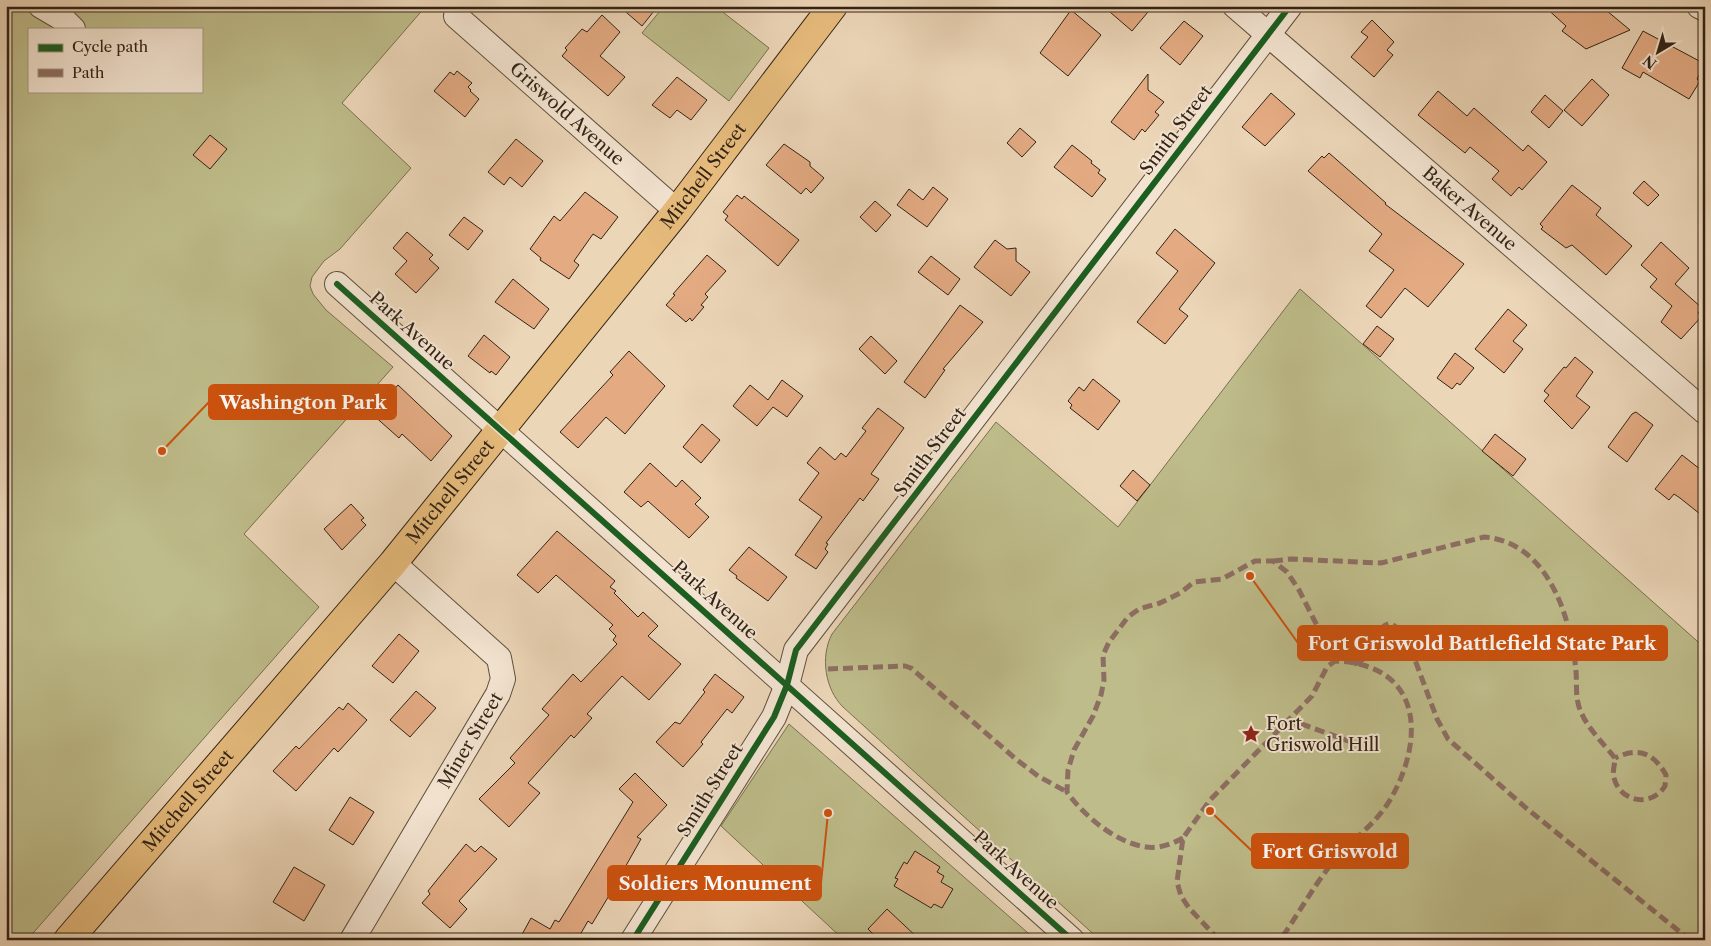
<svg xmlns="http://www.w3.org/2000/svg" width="1711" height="946" font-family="'Libre Caslon Text',serif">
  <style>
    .green { fill: #bebc8a; stroke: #787050; fill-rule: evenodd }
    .building { fill: #e4ab83; stroke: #322315 }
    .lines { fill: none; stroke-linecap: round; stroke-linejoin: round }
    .minor-casing { stroke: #60503e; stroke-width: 26 }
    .major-casing { stroke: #322315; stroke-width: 30 }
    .minor { stroke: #f3e4d1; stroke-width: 24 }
    .major { stroke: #e6bb7c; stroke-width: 28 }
    .quiet { stroke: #8d6e63; stroke-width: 5; stroke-dasharray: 10 5; stroke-linecap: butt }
    .cycleway-casing { stroke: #f3e4d1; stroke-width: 9 }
    .cycleway { stroke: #1b5e20; stroke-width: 6 }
    .labels { text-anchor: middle; stroke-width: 4; stroke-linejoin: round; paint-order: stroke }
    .street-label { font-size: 18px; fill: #322315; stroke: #f3e4d1 }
    .poi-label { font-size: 18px; fill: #322315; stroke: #f3e4d1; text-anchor: start }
    .leader { fill: none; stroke: #cd510d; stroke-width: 2 }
    .callout-dot { fill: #cd510d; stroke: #f3e4d1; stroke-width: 2 }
    .callout { fill: #cd510d; stroke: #cd510d; stroke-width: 2 }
    .callout-label { font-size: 19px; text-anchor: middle; font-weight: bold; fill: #fff }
  </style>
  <rect width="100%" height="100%" fill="#ecd6b8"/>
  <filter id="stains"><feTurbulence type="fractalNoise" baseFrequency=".004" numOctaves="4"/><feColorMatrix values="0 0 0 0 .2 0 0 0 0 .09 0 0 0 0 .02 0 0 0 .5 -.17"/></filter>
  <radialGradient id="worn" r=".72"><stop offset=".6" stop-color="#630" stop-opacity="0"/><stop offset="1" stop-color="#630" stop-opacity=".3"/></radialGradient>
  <path class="green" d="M6,6H426L342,103L411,168L340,249L324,261L312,277L310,286L313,294L326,310L393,367L244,534L319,607L27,940H6ZM29,29H201V91H29Z
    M664,6H715L769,48L729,101L642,33Z
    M1300,289L1705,648V940H1100L843,707C825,689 820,657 832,634L996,422L1118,527Z
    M789,724L1036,940H844L721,826Z"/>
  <path class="building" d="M619,6H658L642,26Z
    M1103,6H1153L1132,31Z
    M1544,6H1601L1630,30L1586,49L1562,31L1566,26Z
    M1071,10L1101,35L1068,76L1040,53Z
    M602,15L620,32L600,56L625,77L608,96L562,56L567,50L565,48L582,29L587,32Z
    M1372,20L1394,42L1387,50L1393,55L1374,77L1351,57L1368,37L1361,32Z
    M1184,21L1203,36L1180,65L1160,48Z
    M1643,31L1705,64L1697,79L1700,81L1689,99L1643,72L1640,78L1622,68Z
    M457,71L472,83L468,87L471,90L470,91L479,99L465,117L434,91L450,72L454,75Z
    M1148,74V90L1164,102L1155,112L1159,115L1145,132L1142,129L1134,140L1111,122Z
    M677,77L707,100L691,120L677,110L670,118L652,105Z
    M1592,79L1609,95L1582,126L1564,110Z
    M1438,91L1467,116L1474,108L1523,151L1528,145L1547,162L1522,190L1519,187L1511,196L1492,179L1499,171L1470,147L1465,153L1418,115Z
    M1271,93L1295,114L1265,146L1242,127Z
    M1545,95L1563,111L1549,128L1531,112Z
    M1020,128L1036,142L1022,157L1007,143Z
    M210,135L227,149L210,169L193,155Z
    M516,139L543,161L522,187L510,177L504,185L488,172Z
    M784,144L810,162V166L824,178L811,193L806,188L801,194L766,165Z
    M1072,145L1092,161L1091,163L1100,170L1098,173L1106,179L1092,197L1054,167Z
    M1329,153L1386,203L1385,204L1464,264L1428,307L1405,288L1381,318L1366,306L1394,270L1369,251L1382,234L1308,171L1322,156L1324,158Z
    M1644,181L1659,195L1648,206L1633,193Z
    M1572,185L1601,208L1596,215L1632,246L1606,275L1572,245L1566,248L1541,229L1543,227L1540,224Z
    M933,187L948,199L927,227L897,205L909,189L923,200Z
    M585,192L618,217L601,239L593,234L574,261L579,265L569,279L540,260L541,258L530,249L554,216L560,221Z
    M737,195L742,199L744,196L799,240L778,266L725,220L728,216L723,212Z
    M875,201L891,215L876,232L860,217Z
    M464,217L483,231L468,250L449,235Z
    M1175,229L1215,263L1179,309L1188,316L1165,344L1137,322L1178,271L1156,253Z
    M407,232L433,255L429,259L439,268L416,293L395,274L407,261L393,248Z
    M995,240L1007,249L1016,248V261L1030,272L1011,296L974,267Z
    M1661,242L1689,268L1675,284L1702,308L1698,313L1702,316L1681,339L1661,322L1672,306L1650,287L1657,279L1641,265Z
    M707,255L726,271L705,294L708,297L701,305L704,307L692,321L690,318L686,322L666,305L675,295L673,294Z
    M931,256L960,279L948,295L918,272Z
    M513,279L549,309L534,329L495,302Z
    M960,305L983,322L943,369L945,370L925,398L904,382Z
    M1508,309L1527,325L1513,341L1523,349L1504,373L1475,349Z
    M1377,326L1394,339L1380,357L1363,344Z
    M484,335L510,357L496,375L491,371L490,373L468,356Z
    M871,336L897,361L885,374L859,349Z
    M629,351L665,386L625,434L606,417L578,448L560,432L613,375L610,372Z
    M1455,353L1474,368L1460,385L1457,383L1452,389L1437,378Z
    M1575,357L1593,372L1576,396L1590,407L1572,429L1544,401L1549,395L1544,391L1564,367L1566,368Z
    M1093,379L1120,401L1098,430L1070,408L1072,405L1068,401L1079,387L1084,391Z
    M782,380L803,396L787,417L773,407L757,426L733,406L750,385L768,400Z
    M398,385L452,436L431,461L402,434L399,438L372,414Z
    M878,408L904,428L871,474L879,479L863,501L860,498L826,543L828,544L825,549L828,552L816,569L795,555L822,517L799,500L819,473L807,463L820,447L835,460L841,453L846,457L866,431L862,428Z
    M1636,412L1653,425L1627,462L1608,447L1632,414Z
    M702,424L720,440L701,463L683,447Z
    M1495,434L1526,459L1513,476L1482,451Z
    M1682,455L1705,473V518L1680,498L1674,494L1669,500L1655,489Z
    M650,463L676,487L682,480L701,498L695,504L709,517L689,538L648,501L641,507L624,492Z
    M1133,470L1150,485L1137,501L1120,486Z
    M351,504L364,518L361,520L366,525L342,550L324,529Z
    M557,531L615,581L610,587L616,591L614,593L638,617L643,612L658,626L648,636L681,664L649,700L622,676L587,714L592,718L574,738L571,735L528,783L540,793L509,827L479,799L515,763L510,758L549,715L542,709L573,674L581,682L617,644L613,640L616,636L609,629L613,625L556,575L538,593L517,575Z
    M749,547L787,577L768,601L736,578L737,576L729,570Z
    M399,634L419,651L393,683L372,666Z
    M715,674L744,697L732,713L727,709L701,742L703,744L683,767L656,742L675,722L680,724L705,692L703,690Z
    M416,691L436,708L410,737L390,720Z
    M348,703L367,720L338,752L334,748L296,791L273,771L296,746L299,749L339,707L343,710Z
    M635,773L667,805L637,837L641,839L610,894L592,924L588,921L580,935L589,940H519L531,918L550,929L555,920L559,922L633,802L619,789Z
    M350,797L374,812L353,845L329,830Z
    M466,844L475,852L481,846L497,859L459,901L467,909L450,928L422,903L430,894L428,891Z
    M915,851L940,867L937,872L944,876L941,882L953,889L942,908L934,904L931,908L894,886L898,879L895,878L904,862L907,864Z
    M294,867L325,885L304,921L273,902Z
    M887,909L920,940H879L868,929Z"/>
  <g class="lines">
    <g class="minor-casing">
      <g id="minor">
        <path d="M41,6L63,19L73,29"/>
        <path id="s1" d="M1235,6L1705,412"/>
        <path d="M1699,6L1705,9"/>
        <path id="s2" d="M456,16L677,211"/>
        <path d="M337,284L1072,940"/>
        <path id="s3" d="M352,940L498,694L503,679L499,658L393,563"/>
        <path d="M633,940L774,717L787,685L796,650L1290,6"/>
      </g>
    </g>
    <g class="major-casing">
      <g id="major">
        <path id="s4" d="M68,940L393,563L677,211L833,6"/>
      </g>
    </g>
    <use href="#minor" class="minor"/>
    <use href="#major" class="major"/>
    <path class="quiet" d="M1273,561L1291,559L1381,563L1484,537C1548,542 1571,617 1576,671C1577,684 1575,700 1581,712C1588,729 1604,744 1615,758C1615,764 1612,772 1614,778C1620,802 1651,808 1665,786L1666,775C1653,752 1638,747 1615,758
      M1354,664C1374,660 1370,629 1390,623L1405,633L1437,719L1448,739L1526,808L1690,940
      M828,669L905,666L911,668L1017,760L1038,776L1067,792
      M1286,722L1299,723L1351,742
      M1183,838C1172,844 1159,849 1146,847C1116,843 1083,815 1067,792L1068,770L1074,750L1093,716L1101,695L1104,680L1103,655L1109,642L1128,617L1139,609L1160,603L1180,593L1194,582L1222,579L1255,561H1273L1287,572L1299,590L1335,661C1422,664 1426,738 1390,800C1377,822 1356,837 1339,855C1316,881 1300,912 1280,940
      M1219,940L1189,908L1181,896L1177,882L1183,838L1210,800L1312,696L1327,667L1335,661"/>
    <g class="cycleway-casing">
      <path id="cycleway" d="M337,284L1072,940
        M633,940L774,717L787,685L796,650L1290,6"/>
    </g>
    <use href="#cycleway" class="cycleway"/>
  </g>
  <defs>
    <g id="sight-bare" transform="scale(1.5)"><path d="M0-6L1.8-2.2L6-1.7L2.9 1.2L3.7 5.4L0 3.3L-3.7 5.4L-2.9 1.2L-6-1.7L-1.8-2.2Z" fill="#8f2418" stroke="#f3e4d1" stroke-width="2.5" paint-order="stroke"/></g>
  </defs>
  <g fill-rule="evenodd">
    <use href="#sight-bare" x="1251" y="734"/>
  </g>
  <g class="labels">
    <g class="street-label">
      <text dy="6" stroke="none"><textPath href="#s2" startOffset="148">Griswold Avenue</textPath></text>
      <text transform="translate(1176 130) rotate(-53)" y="6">Smith Street</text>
      <text dy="6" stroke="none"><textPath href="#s4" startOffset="994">Mitchell Street</textPath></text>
      <text dy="6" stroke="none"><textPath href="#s1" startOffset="310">Baker Avenue</textPath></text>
      <text transform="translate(412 331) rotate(42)" y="6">Park Avenue</text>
      <text transform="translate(930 452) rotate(-53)" y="6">Smith Street</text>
      <text dy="6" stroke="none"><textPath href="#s4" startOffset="589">Mitchell Street</textPath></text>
      <text transform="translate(715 600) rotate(42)" y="6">Park Avenue</text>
      <text dy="6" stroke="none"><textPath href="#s3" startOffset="232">Miner Street</textPath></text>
      <text transform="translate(710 790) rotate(-58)" y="6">Smith Street</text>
      <text dy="6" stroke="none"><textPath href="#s4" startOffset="184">Mitchell Street</textPath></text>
      <text transform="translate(1016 870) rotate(42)" y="6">Park Avenue</text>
    </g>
    <g class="poi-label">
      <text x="1266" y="730">Fort<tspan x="1266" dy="21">Griswold Hill</tspan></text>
    </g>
  </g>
  <path class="leader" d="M162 451L209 402M1250 576L1298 643M1210 811L1252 851M828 813L821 883"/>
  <g class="callout-dot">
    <circle cx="162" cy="451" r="5"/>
    <circle cx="1250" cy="576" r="5"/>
    <circle cx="1210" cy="811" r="5"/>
    <circle cx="828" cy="813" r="5"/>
  </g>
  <g class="callout">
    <rect x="209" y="385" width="187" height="34" rx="5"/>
    <rect x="1298" y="626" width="369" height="34" rx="5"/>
    <rect x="1252" y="834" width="156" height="34" rx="5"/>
    <rect x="608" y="866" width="213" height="34" rx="5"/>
  </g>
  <g class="callout-label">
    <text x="303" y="409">Washington Park</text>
    <text x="1482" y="650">Fort Griswold Battlefield State Park</text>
    <text x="1330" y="858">Fort Griswold</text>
    <text x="715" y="890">Soldiers Monument</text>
  </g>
  <rect width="1711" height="946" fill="none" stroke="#ecd6b8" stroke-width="25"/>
  <rect x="8" y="8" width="1696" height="931" fill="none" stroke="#322315" stroke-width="2.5"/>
  <rect x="12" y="12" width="1686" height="921" fill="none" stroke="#322315"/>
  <rect x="28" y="28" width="175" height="65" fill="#f3e4d1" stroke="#a69786"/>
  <rect x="38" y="44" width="25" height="8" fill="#1b5e20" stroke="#a69786"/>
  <text x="72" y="52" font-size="15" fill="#322315">Cycle path</text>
  <rect x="38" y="69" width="25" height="8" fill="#8d6e63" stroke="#a69786"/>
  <text x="72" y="78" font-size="15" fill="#322315">Path</text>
  <g transform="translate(1658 52) rotate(218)" stroke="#f3e4d1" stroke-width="4" paint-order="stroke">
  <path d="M0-4L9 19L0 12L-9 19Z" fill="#322315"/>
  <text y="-8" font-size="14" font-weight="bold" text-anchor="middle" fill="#322315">N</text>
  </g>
  <rect width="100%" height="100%" filter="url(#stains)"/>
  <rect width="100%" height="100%" fill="url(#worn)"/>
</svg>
